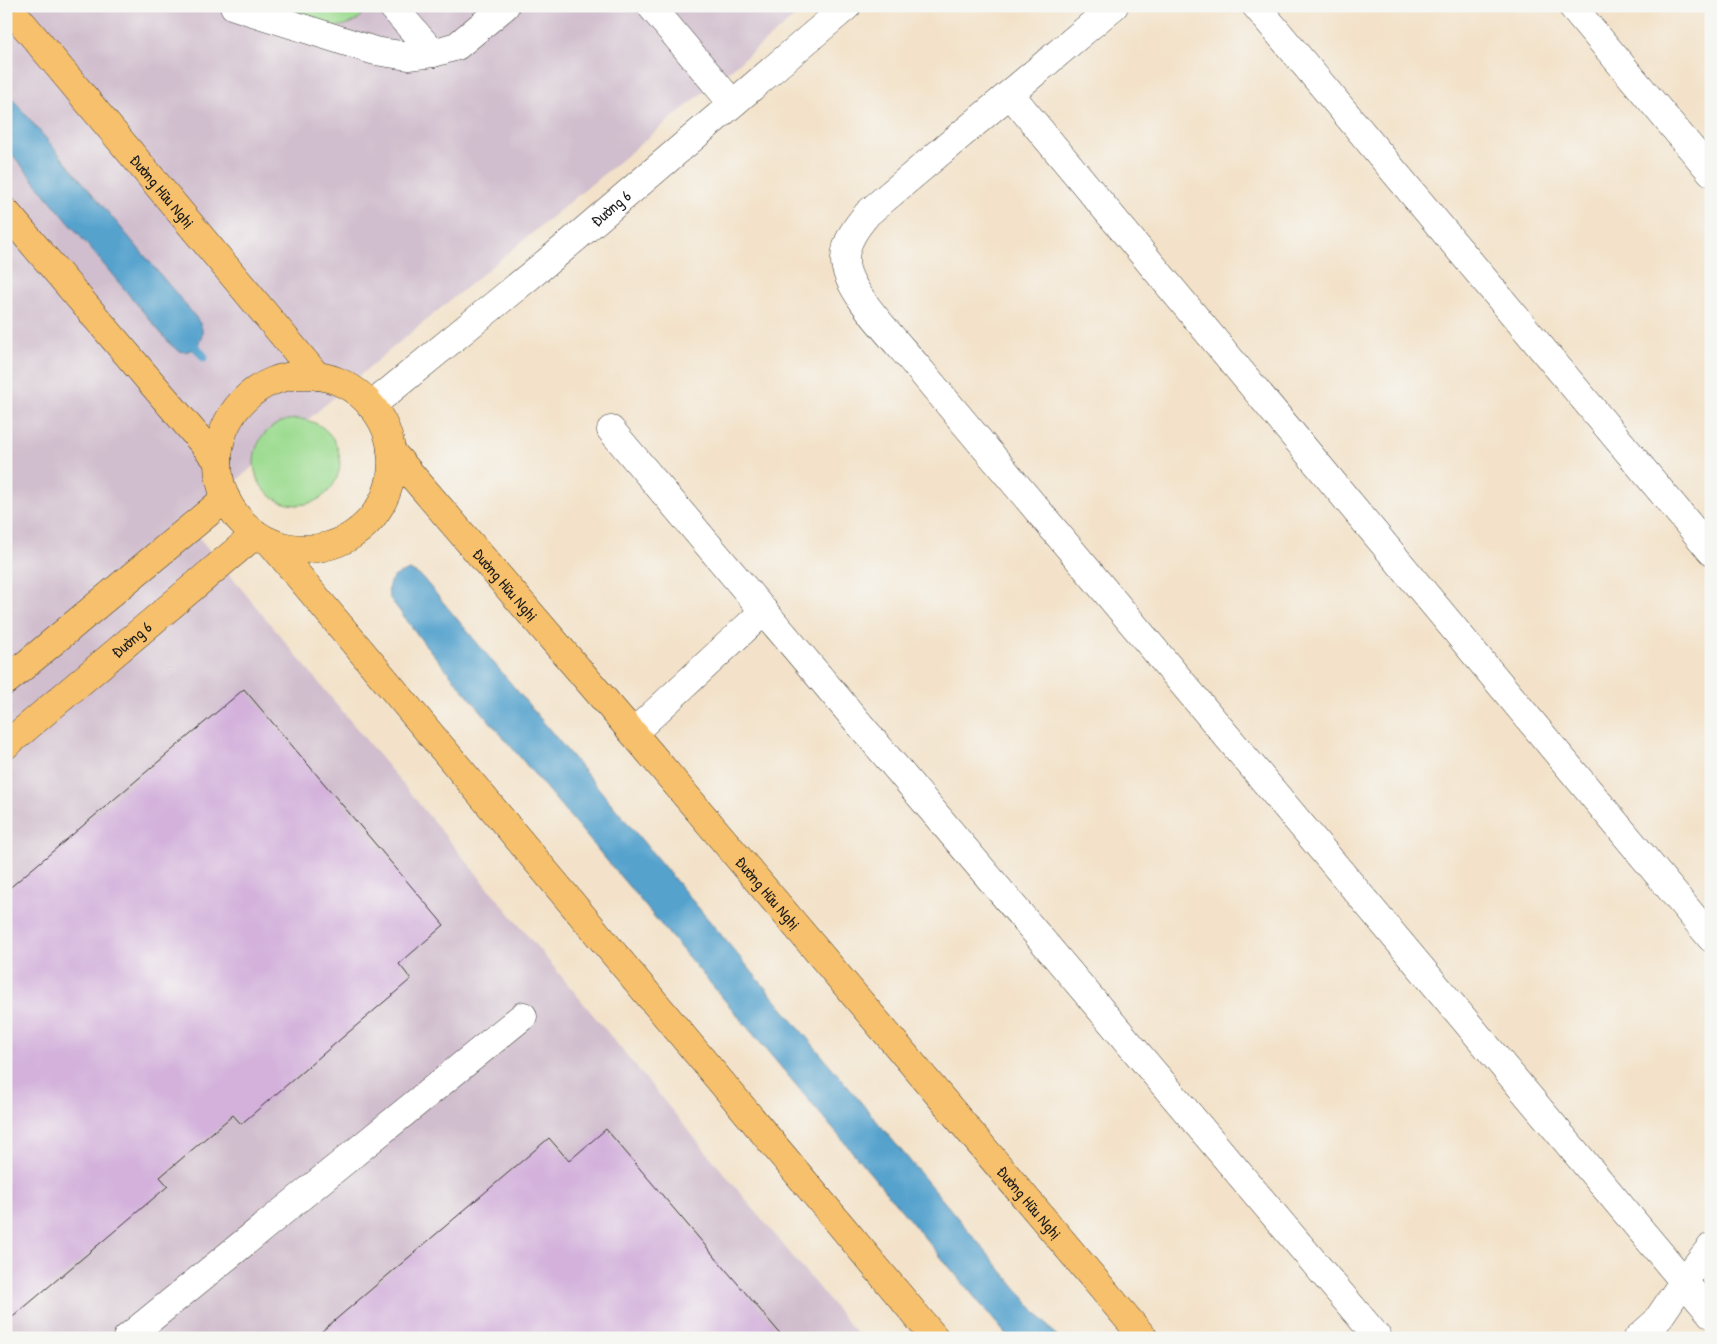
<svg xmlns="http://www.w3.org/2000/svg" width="1717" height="1344" font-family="'Patrick Hand',sans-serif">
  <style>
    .industrial { fill: #d0bdcd }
    .green { fill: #9ddc91; stroke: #5c7c56 }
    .water { fill: #54a2cd; stroke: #385f74 }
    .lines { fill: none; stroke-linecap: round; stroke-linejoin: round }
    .stream { stroke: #54a2cd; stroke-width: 9 }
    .building { fill: #d3b1db }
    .minor-casing { stroke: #3c3a36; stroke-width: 29 }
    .major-casing { stroke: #3c3a36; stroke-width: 29 }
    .minor { stroke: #fff; stroke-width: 28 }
    .major { stroke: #f7c06c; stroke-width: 28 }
    .labels { text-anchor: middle; stroke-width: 5; stroke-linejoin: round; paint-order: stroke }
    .street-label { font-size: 16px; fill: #1c1c1c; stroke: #f6f6f2 }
  </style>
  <rect width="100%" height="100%" fill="#f6f6f2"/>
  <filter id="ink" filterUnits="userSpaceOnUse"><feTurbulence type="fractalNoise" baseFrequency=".02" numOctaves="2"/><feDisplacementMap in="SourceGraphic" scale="10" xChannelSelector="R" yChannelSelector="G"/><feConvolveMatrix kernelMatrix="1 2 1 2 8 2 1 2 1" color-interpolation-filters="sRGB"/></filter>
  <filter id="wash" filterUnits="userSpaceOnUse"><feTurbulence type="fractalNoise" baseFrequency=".0096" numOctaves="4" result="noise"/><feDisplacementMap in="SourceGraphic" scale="20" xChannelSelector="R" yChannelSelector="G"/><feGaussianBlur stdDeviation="1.12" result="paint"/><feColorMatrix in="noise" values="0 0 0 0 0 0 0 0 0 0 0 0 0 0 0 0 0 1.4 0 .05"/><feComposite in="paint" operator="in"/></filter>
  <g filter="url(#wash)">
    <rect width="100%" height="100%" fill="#f3e2c9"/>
    <path class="industrial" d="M6,6H808L373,364L187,523L860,1338H6Z"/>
    <path class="green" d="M265,6H365C363,22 348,25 334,27Z
      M254 462a43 43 0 1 1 86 0a43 43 0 1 1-86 0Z"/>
    <path class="water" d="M6,91L190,310C194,316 201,322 202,330C204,341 191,355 180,351C176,350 173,346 170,344L6,147Z
      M410,570L422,577L1058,1338H1009L423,642L389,597C386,579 394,575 410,570Z"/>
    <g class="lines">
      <path class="stream" d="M188,337L204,357"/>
    </g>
    <g id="blocks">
      <path class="building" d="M244,689L444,925L399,964L411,979L241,1124L233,1115L160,1177L168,1186L8,1321L6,1318V891Z
        M606,1129L784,1338H314L549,1138L569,1161Z"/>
    </g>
  </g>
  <g filter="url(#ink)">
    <use href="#blocks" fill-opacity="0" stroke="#3c3a36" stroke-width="1"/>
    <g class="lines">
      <g class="minor-casing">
        <g id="minor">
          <path d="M234,6L375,51L408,56L433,53L457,46L505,6"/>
          <path d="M392,6L433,53"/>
          <path d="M651,6L732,103"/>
          <path d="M1114,6L868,213C857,226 845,241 845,260C844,289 896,341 915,364L1711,1314"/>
          <path d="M1256,6L1711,551"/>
          <path d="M1572,6L1711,172"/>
          <path d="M1010,94L1711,938"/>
          <path id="s1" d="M371,406L558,253L847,6"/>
          <path d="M611,430L1378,1338"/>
          <path d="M633,733L764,611"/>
          <path d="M127,1338L523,1016"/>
          <path d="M1638,1338L1656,1322L1683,1282L1711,1247"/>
        </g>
      </g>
      <g class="major-casing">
        <g id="major">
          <path id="s2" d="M8,6L317,376"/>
          <path d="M6,212L218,461"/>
          <circle cx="305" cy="462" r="87"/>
          <path id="s3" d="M391,451L633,733L1144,1338"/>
          <path d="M270,542L935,1338"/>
          <path d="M6,681L226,498"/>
          <path id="s4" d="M6,745L256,534"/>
        </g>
      </g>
      <use href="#minor" class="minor"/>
      <use href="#major" class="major"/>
    </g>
  </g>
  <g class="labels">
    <g class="street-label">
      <text dy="6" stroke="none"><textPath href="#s2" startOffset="241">Đường Hữu Nghị</textPath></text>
      <text dy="6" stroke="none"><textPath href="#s1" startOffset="311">Đường 6</textPath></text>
      <text dy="6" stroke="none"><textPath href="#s3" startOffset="176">Đường Hữu Nghị</textPath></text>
      <text dy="6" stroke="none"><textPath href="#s4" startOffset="164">Đường 6</textPath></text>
      <text dy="6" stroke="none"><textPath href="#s3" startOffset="581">Đường Hữu Nghị</textPath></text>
      <text dy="6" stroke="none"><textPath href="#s3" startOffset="986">Đường Hữu Nghị</textPath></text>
    </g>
  </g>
  <rect width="1717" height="1344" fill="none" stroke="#f6f6f2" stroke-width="25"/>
</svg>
